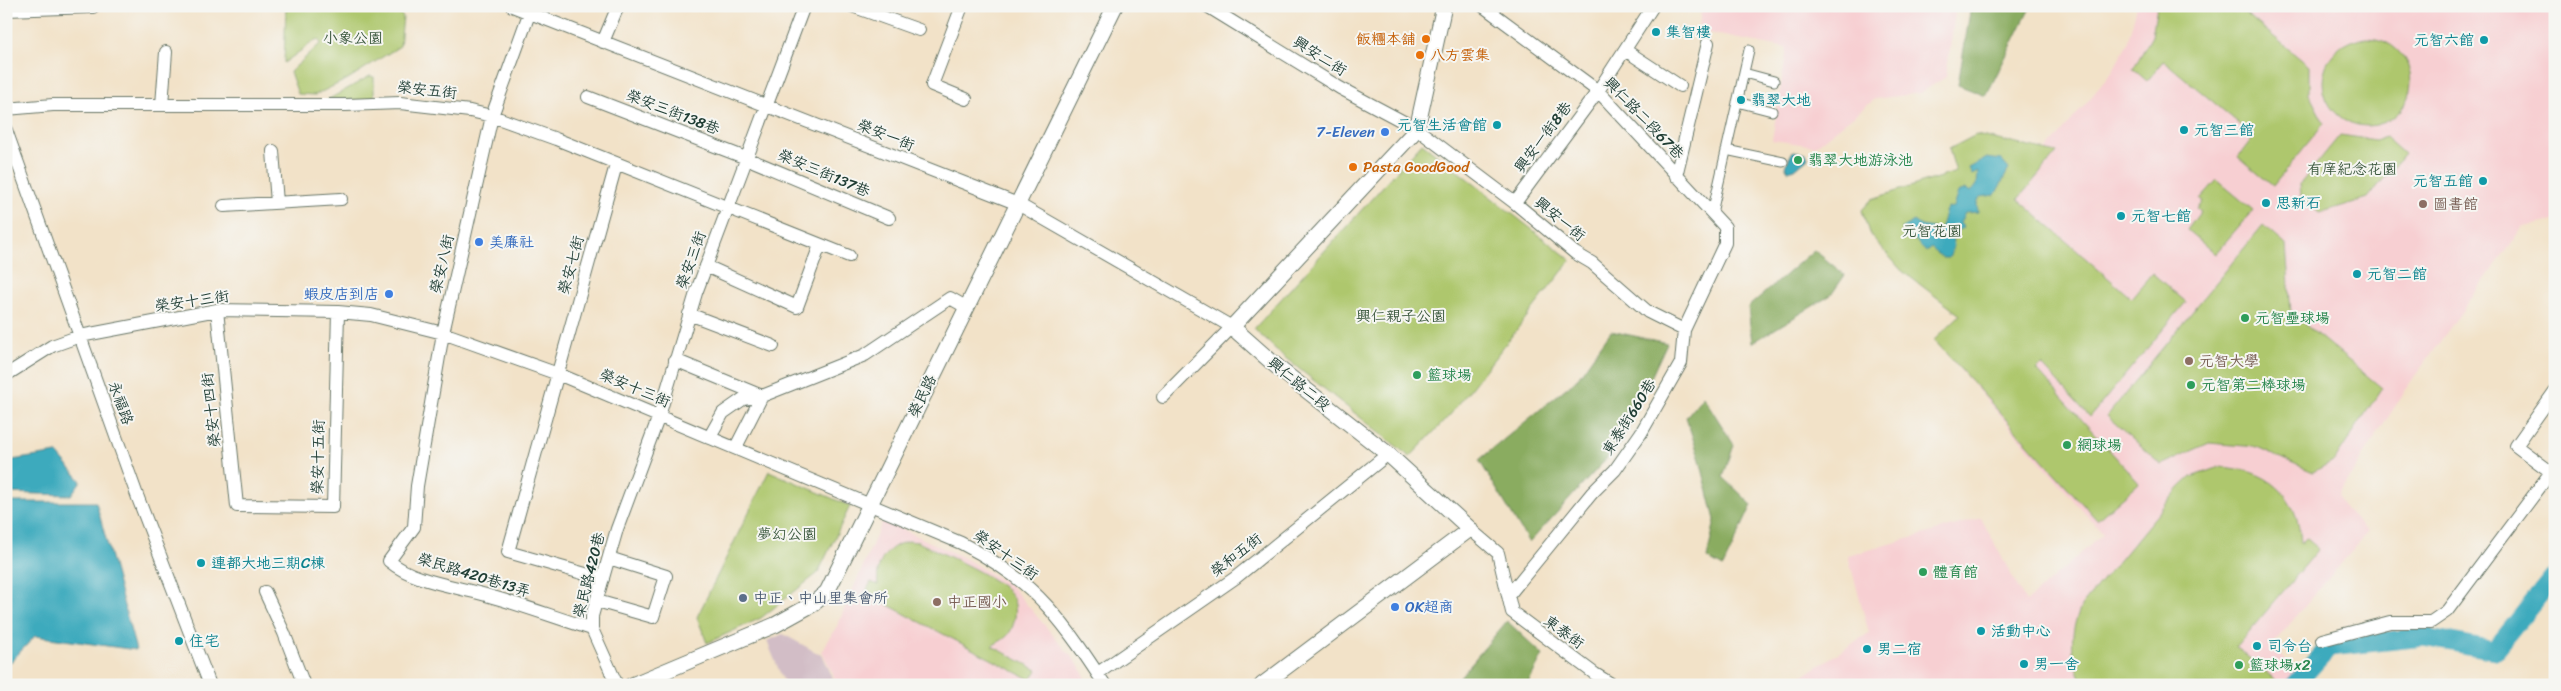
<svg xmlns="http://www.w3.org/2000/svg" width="2561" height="691" font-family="Sriracha,'LXGW WenKai TC',sans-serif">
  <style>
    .built { fill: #f7cfd2 }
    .industrial { fill: #d2bdc6 }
    .green { fill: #aec76d; stroke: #668250 }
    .forest { fill: #8aac60; stroke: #54744a }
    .water { fill: #3eaabd; stroke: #2e7478 }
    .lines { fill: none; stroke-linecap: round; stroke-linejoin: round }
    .river { stroke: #3eaabd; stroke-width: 19 }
    .pedestrian-casing { stroke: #697768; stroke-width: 11 }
    .minor-casing { stroke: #697768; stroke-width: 14 }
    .tertiary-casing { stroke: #697768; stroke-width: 17 }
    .pedestrian { stroke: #fff; stroke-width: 9 }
    .minor { stroke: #fff; stroke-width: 12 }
    .tertiary { stroke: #fff; stroke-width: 15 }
    .culture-dot { fill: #0f9aa8; stroke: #f6f6f2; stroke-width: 2 }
    .food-dot { fill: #e8710a; stroke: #f6f6f2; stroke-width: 2 }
    .shop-dot { fill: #3f7fe0; stroke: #f6f6f2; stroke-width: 2 }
    .leisure-dot { fill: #2e9e5b; stroke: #f6f6f2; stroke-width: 2 }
    .education-dot { fill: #8d6e63; stroke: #f6f6f2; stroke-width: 2 }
    .service-dot { fill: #5c6f8a; stroke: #f6f6f2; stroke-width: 2 }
    .labels { text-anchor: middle; stroke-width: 4; stroke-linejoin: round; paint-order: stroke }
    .culture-label { font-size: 15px; fill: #0d838f; stroke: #f6f6f2; text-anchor: start }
    .park-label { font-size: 15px; fill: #3c593f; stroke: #f6f6f2 }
    .food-label { font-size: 15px; fill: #c56008; stroke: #f6f6f2; text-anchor: start }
    .street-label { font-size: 15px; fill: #1f3d34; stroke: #f6f6f2 }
    .shop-label { font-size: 15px; fill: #366cbe; stroke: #f6f6f2; text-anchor: end }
    .leisure-label { font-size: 15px; fill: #27864d; stroke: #f6f6f2; text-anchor: start }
    .education-label { font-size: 15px; fill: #785e54; stroke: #f6f6f2; text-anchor: start }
    .service-label { font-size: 15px; fill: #4e5e75; stroke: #f6f6f2; text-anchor: start }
  </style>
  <rect width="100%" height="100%" fill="#f6f6f2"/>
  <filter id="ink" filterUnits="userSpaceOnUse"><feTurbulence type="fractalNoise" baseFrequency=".02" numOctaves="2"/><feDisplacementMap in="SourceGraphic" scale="10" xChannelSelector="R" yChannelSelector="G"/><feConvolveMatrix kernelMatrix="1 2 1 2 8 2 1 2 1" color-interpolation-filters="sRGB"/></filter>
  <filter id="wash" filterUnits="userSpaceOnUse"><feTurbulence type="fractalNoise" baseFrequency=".0096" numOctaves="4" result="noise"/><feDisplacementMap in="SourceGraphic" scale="20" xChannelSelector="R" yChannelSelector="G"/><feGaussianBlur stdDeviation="1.12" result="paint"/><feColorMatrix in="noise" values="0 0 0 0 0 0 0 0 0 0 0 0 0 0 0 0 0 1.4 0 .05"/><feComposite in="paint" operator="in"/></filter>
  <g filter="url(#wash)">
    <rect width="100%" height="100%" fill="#f2e2c8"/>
    <path class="built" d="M1702,6H1956L1946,77L1920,93L1875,99L1815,146L1772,140L1787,48L1698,31Z
      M2137,6H2555V221L2523,227L2410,383L2338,496L2345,509L2368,532L2272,645L2298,672L2284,685H1789L1869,633L1848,556L1981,518L2026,602L2103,534L1934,340L1960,315L1901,270L1869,233L1862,210L1872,199L1956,172L1949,149L1976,135L2047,150L2112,72L2127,44Z
      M883,520L966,559L1011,586L1077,663L1090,685H838L822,651L837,626Z"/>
    <path class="industrial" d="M783,634L823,656L836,685H785L767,641Z"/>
    <path class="green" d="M286,6H393L403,17L400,46L348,79L315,95L298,94L290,72L321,43L317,39L284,63Z
      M2157,6H2237L2309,66V94L2324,123L2273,186L2238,157L2254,136L2164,61L2147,81L2133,69L2152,36Z
      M2323 82a44 44 0 1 1 88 0a44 44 0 1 1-88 0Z
      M370,76L374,77V101L322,103Z
      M1976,135L2057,153L2018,199L2131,298L2152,273L2186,302L2090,417L2042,365L2037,370L2139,483L2097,520L1934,340L1960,315L1901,270L1869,233L1862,210L1872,199L1956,172L1949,149Z
      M2340,135L2375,140L2385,137L2404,154L2368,198L2319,213L2301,197L2300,184Z
      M1422,143L1571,260L1450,415L1410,457L1283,356L1254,329Z
      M2217,180L2253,210L2215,254L2187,230L2201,211L2197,208L2203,201L2200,199Z
      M2263,225L2286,245L2291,313L2382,388L2335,460L2313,472L2257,447L2209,443L2161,465L2107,416Z
      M2219,467C2268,469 2298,493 2301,543L2306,538L2319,549L2236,647L2278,682L2276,685H2084C2069,659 2069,631 2082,605L2180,487L2191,477Z
      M769,471L850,506L818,573L761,618L707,643L697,617Z
      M908,541L918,542C938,552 1006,580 1013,598C1018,609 1015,626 1008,635C1004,640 997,642 992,646L1037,670L1031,680L865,593L871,582L878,585C875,563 886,547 908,541Z"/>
    <path class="forest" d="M1971,6H2031L1986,96L1958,85Z
      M1814,250L1845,275L1831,295L1752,343L1748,307Z
      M1611,331L1667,343L1620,444L1529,543L1479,460L1577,379Z
      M1703,396L1734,445L1723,477L1752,505L1723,567L1707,558L1715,520L1700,460L1686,417Z
      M1507,621L1543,655L1527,685H1453Z"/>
    <path class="water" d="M1793,151L1806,154L1808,158L1795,169L1788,171L1785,166Z
      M1987,158L2001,160L2009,169L1995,195L1980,197L1977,204L1978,212L1965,213L1960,223L1964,228L1951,233L1954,246L1949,258H1943L1931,248L1926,252L1915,240L1904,238L1902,228L1914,221L1921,226L1939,229C1944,222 1943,215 1947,208L1953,207L1958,192L1966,189L1971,192L1977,185L1978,172L1972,175L1969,168Z
      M57,453L81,481L71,495L6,493V474L12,460Z
      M6,502H96L136,650L35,636L6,667Z"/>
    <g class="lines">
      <path class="river" d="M2295,685L2329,647L2424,637L2495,650L2555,575"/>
    </g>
  </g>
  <g filter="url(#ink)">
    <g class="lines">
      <g class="pedestrian-casing">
        <path id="pedestrian" d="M1744,73L1774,81
          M1737,102L1772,111
          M1726,150L1783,162
          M1712,213L1749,50"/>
      </g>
      <g class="minor-casing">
        <path id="minor" d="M512,6L1018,204L1232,327L1163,397
          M852,6L919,30
          M962,6L932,85L966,99
          M1207,6L1340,88L1417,129L1515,203L1575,253L1592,263L1648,312L1684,330
          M1483,6L1598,91L1725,227V243L1684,330L1681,363L1641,433L1615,470L1592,493L1508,596
          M6,10L93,7
          M529,14L492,116L443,333L417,486L414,527L389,561C414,582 455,586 486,595C522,605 557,618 592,629
          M603,42L618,6
          M1625,50L1680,86
          M588,97L746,158L889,218
          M162,105L166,52
          M6,109L53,105H346L400,103L470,111L492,116L556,139L849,256
          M6,130L138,498L210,685
          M273,151L277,203
          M1676,176L1708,43
          M1515,203L1598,91L1653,6
          M224,206L341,199
          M706,266L797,307L820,245
          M217,310L237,506L333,507L338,312
          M689,314L773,346
          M675,360L762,396
          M6,375L52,346L80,336L217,310L338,312L371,315L443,333L558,374L961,543C992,559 1025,581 1048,607C1069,630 1088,659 1105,685
          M2555,391L2516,446L2555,475
          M709,438L723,413L743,399L762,396L865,355L950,298L966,307
          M736,447L762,396
          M1470,529L1498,553L1512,612L1595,674L1613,685
          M603,579L508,552L616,165
          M265,592L284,633L304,685
          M597,601L653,617L666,576L609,558
          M2322,640L2390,622H2431L2447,611L2551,472
          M1098,673L1235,578L1388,454
          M617,685L592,629V616L617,529L659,416L696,293L804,6"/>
      </g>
      <g class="tertiary-casing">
        <path id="tertiary" d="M632,685L775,625L813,604L827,592L1115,6
          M1262,685L1470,529L1388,454L1282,371L1232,327L1417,129L1444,6"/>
      </g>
      <use href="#pedestrian" class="pedestrian"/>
      <use href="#minor" class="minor"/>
      <use href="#tertiary" class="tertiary"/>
    </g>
  </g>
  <g class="culture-dot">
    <circle cx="1656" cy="32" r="5"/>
    <circle cx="2484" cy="40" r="5"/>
    <circle cx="1741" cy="100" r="5"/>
    <circle cx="1497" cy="125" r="5"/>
    <circle cx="2184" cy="130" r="5"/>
    <circle cx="2483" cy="181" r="5"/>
    <circle cx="2266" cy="203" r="5"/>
    <circle cx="2121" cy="216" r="5"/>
    <circle cx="2357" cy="274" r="5"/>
    <circle cx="201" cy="563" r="5"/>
    <circle cx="1981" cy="631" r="5"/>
    <circle cx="179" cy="641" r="5"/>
    <circle cx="2257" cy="646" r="5"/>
    <circle cx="1867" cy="649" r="5"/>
    <circle cx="2024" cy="664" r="5"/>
  </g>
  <g class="food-dot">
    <circle cx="1426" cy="39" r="5"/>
    <circle cx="1420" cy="55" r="5"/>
    <circle cx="1353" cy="167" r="5"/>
  </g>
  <g class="shop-dot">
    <circle cx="1385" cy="132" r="5"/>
    <circle cx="479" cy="242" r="5"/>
    <circle cx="389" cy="294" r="5"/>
    <circle cx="1395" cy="607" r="5"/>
  </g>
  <g class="leisure-dot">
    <circle cx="1798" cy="160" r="5"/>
    <circle cx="2245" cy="318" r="5"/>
    <circle cx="1417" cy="375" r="5"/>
    <circle cx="2191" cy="385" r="5"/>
    <circle cx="2067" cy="445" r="5"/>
    <circle cx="1923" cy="572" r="5"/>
    <circle cx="2239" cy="665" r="5"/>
  </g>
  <g class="education-dot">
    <circle cx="2423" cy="204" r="5"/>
    <circle cx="2189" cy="361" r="5"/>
    <circle cx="937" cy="602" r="5"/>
  </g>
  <circle class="service-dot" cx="743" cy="598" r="5"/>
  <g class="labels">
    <g class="culture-label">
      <text x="1666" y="37">集智樓</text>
      <text x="2474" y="45" text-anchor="end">元智六館</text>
      <text x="1751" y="105">翡翠大地</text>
      <text x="1487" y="130" text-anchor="end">元智生活會館</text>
      <text x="2194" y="135">元智三館</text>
      <text x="2473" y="186" text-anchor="end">元智五館</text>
      <text x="2276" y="208">思新石</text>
      <text x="2131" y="221">元智七館</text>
      <text x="2367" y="279">元智二館</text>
      <text x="211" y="568">連都大地三期C棟</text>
      <text x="1991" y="636">活動中心</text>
      <text x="189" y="646">住宅</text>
      <text x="2267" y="651">司令台</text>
      <text x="1877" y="654">男二宿</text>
      <text x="2034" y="669">男一舍</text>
    </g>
    <g class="park-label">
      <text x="353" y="43">小象公園</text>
      <text x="2352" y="174">有庠紀念花園</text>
      <text x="1932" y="236">元智花園</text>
      <text x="1401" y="321">興仁親子公園</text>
      <text x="787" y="539">夢幻公園</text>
    </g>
    <g class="food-label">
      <text x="1416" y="44" text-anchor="end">飯糰本舖</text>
      <text x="1430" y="60">八方雲集</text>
      <text x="1363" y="172">Pasta GoodGood</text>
    </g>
    <g class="street-label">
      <text transform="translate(1320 56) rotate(32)" y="5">興安二街</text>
      <text transform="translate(427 90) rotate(6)" y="5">榮安五街</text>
      <text transform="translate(673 112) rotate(21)" y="5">榮安三街138巷</text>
      <text transform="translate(1644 118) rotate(46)" y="5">興仁路二段67巷</text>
      <text transform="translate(886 135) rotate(22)" y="5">榮安一街</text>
      <text transform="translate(1543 137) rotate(-53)" y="5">興安一街8巷</text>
      <text transform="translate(824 173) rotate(23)" y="5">榮安三街137巷</text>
      <text transform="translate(1560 219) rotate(39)" y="5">興安一街</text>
      <text transform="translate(691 260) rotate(-70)" y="5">榮安三街</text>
      <text transform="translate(442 264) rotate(-77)" y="5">榮安八街</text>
      <text transform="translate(571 265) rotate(-75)" y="5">榮安七街</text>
      <text transform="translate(192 301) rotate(-8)" y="5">榮安十三街</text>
      <text transform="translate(1299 384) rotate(39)" y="5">興仁路二段</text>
      <text transform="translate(635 388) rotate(23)" y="5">榮安十三街</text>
      <text transform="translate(922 396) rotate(-64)" y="5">榮民路</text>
      <text transform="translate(121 403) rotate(70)" y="5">永福路</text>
      <text transform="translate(211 410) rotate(-96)" y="5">榮安十四街</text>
      <text transform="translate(1629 417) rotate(-58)" y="5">東泰街660巷</text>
      <text transform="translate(318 457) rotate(-89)" y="5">榮安十五街</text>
      <text transform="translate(1006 555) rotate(35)" y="5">榮安十三街</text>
      <text transform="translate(1236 555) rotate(-38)" y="5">榮和五街</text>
      <text transform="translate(474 575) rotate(17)" y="5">榮民路420巷13弄</text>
      <text transform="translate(589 575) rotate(-76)" y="5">榮民路420巷</text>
      <text transform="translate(1564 632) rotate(36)" y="5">東泰街</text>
    </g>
    <g class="shop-label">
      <text x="1375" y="137">7-Eleven</text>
      <text x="489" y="247" text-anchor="start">美廉社</text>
      <text x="379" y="299">蝦皮店到店</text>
      <text x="1405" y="612" text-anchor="start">OK超商</text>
    </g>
    <g class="leisure-label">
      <text x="1808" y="165">翡翠大地游泳池</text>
      <text x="2255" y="323">元智壘球場</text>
      <text x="1427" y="380">籃球場</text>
      <text x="2201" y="390">元智第二棒球場</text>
      <text x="2077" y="450">網球場</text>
      <text x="1933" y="577">體育館</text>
      <text x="2249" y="670">籃球場x2</text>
    </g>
    <g class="education-label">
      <text x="2433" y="209">圖書館</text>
      <text x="2199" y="366">元智大學</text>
      <text x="947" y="607">中正國小</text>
    </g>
    <g class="service-label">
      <text x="753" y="603">中正、中山里集會所</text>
    </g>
  </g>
  <rect width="2561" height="691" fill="none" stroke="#f6f6f2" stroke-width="25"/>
</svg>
